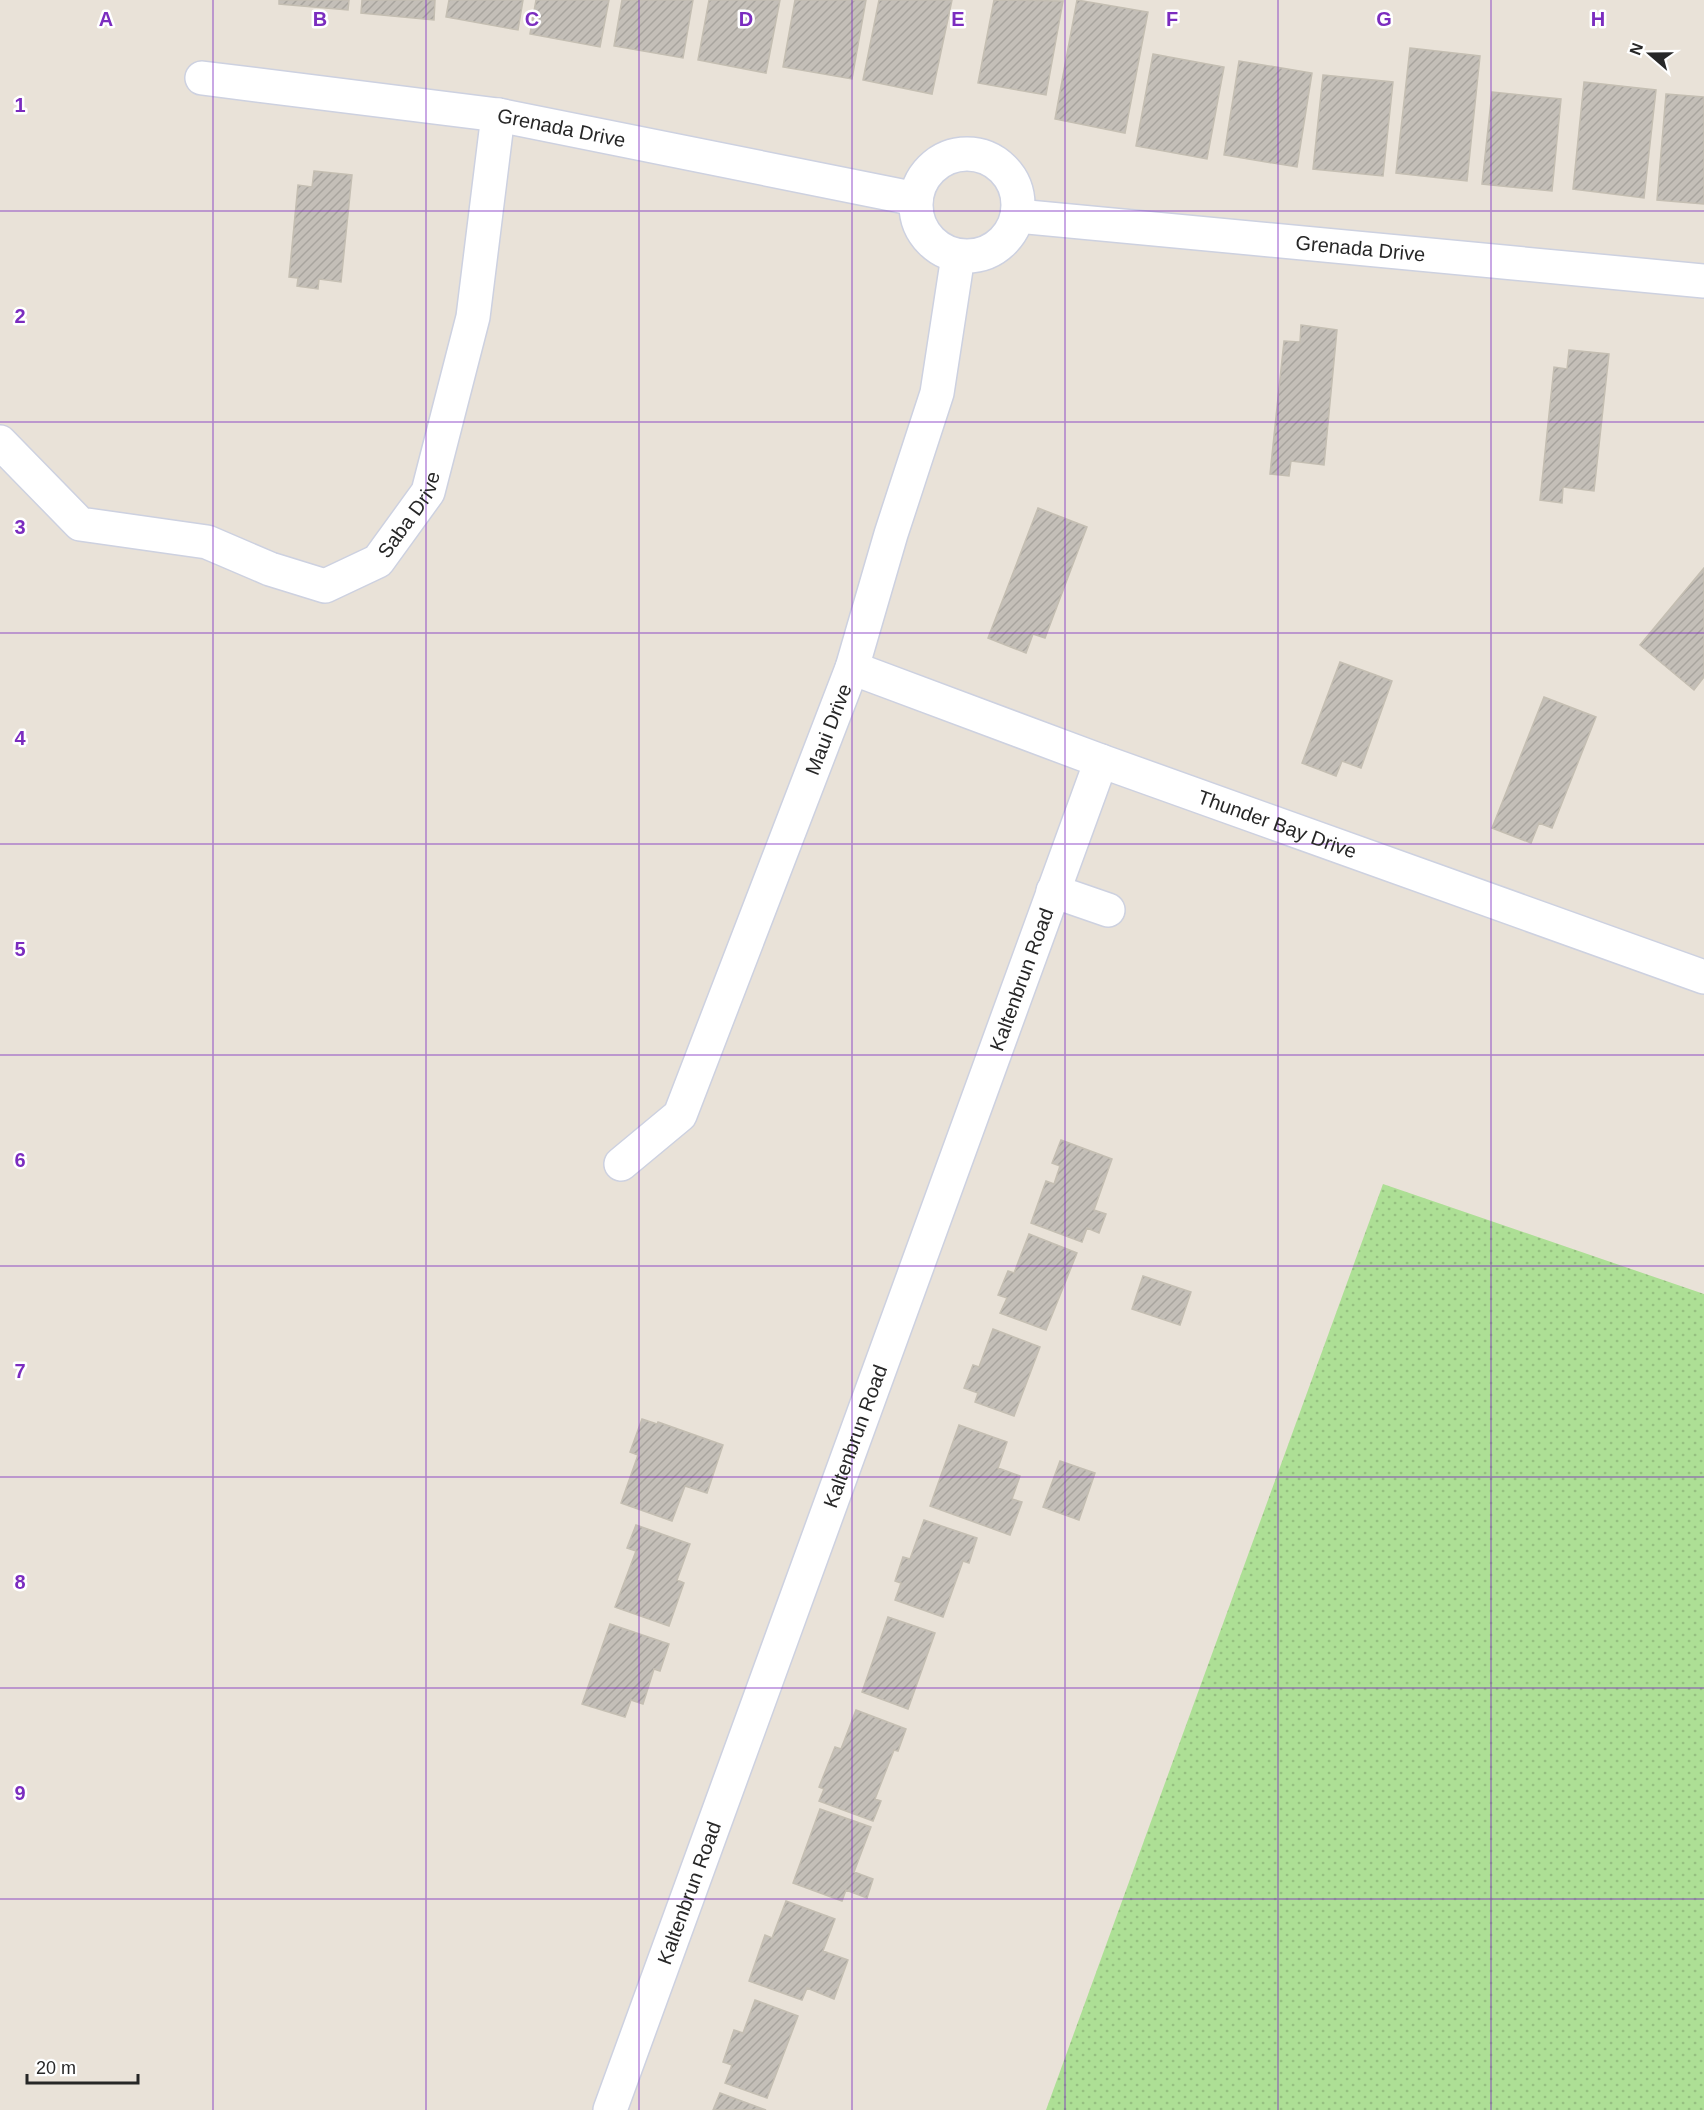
<svg xmlns="http://www.w3.org/2000/svg" width="1704" height="2110" font-family="Helvetica,sans-serif">
  <style>
    .grass { fill: url(#grass-dots) }
    .building { fill: url(#building-hatch); stroke: #c4beb2; stroke-width: 1.5 }
    .lines { fill: none; stroke-linecap: round; stroke-linejoin: round }
    .minor-casing { stroke: #cdd1e0; stroke-width: 36 }
    .minor { stroke: #fff; stroke-width: 33 }
    .grid { fill: none; stroke: #7b2cbf; stroke-width: 1.5; stroke-opacity: 0.55 }
    .labels { text-anchor: middle; stroke-width: 5; stroke-linejoin: round; paint-order: stroke }
    .street-label { font-size: 20px; fill: #272727; stroke: #fff }
    .grid-label { font-size: 20px; text-anchor: middle; font-weight: bold; fill: #7b2cbf; stroke: #fff; stroke-width: 5; stroke-linejoin: round; paint-order: stroke }
  </style>
  <defs>
    <pattern id="grass-dots" width="8" height="8" patternUnits="userSpaceOnUse" patternTransform="scale(1.5)"><rect width="8" height="8" fill="#addf95"/><path d="M2 2h.1M6 6h.1" fill="none" stroke="#95bf80" stroke-width="1.8" stroke-linecap="round"/></pattern>
    <pattern id="building-hatch" width="6" height="6" patternUnits="userSpaceOnUse" patternTransform="scale(1.5)"><rect width="6" height="6" fill="#c4bfb8"/><path d="M-1 1l2-2M0 6l6-6M5 7l2-2" fill="none" stroke="#a8a49e"/></pattern>
  </defs>
  <rect width="100%" height="100%" fill="#e9e2d8"/>
  <path class="grass" d="M1383,1184L1704,1294V2110H1046Z"/>
  <path class="building" d="M279,0H349L348,10L279,4Z
    M362,0H435L434,20L361,13Z
    M449,0H523L518,30L446,17Z
    M536,0H609L600,47L530,34Z
    M622,0H693L683,58L614,46Z
    M709,0H780L766,73L698,60Z
    M795,0H866L852,79L783,67Z
    M879,0H952L932,94L863,80Z
    M994,0L1063,1L1046,95L978,83Z
    M1077,0L1148,12L1125,133L1055,119Z
    M1410,48L1480,56L1467,181L1396,173Z
    M1153,54L1224,67L1207,159L1136,146Z
    M1239,61L1312,73L1297,167L1224,155Z
    M1323,75L1393,82L1383,176L1313,169Z
    M1584,82L1656,90L1644,198L1573,189Z
    M1492,92L1561,99L1552,191L1482,184Z
    M1666,94L1704,97V204L1657,200Z
    M314,171L352,175L341,282L319,279L318,289L297,286L298,278L289,277L298,185L312,187Z
    M1301,325L1337,330L1324,465L1291,461L1289,476L1270,474L1284,341L1300,342Z
    M1569,350L1609,354L1594,491L1563,487L1562,503L1540,500L1554,367L1567,369Z
    M1038,508L1087,527L1045,638L1033,634L1026,653L988,638Z
    M1704,568V677L1694,690L1640,645Z
    M1340,662L1392,681L1361,768L1342,761L1336,776L1302,763Z
    M1544,697L1596,717L1552,828L1539,823L1531,843L1492,828Z
    M1061,1140L1112,1159L1094,1210L1106,1214L1099,1233L1087,1228L1082,1242L1031,1223L1046,1181L1054,1184L1060,1166L1052,1163Z
    M1029,1234L1077,1253L1046,1330L1000,1313L1007,1298L998,1295L1008,1271L1014,1273Z
    M1143,1276L1191,1292L1180,1325L1132,1309Z
    M993,1329L1040,1347L1014,1416L975,1402L978,1393L964,1388L973,1365L979,1367Z
    M642,1419L657,1424L658,1422L723,1445L707,1493L685,1486L672,1521L621,1503L638,1455L630,1452Z
    M959,1425L1007,1442L998,1468L1020,1476L1012,1499L1022,1502L1010,1535L930,1506Z
    M1060,1461L1095,1473L1079,1520L1043,1507Z
    M924,1520L977,1538L969,1563L963,1561L943,1617L895,1600L901,1583L895,1581L903,1557L910,1559Z
    M636,1525L690,1544L677,1580L684,1583L669,1626L615,1607L636,1551L627,1548Z
    M888,1617L935,1633L908,1709L862,1692Z
    M610,1624L669,1644L660,1671L654,1669L643,1704L631,1700L625,1717L582,1704Z
    M856,1710L906,1729L898,1751L894,1750L875,1799L881,1801L873,1821L819,1801L824,1789L819,1787L835,1747L841,1749Z
    M820,1809L871,1827L854,1872L873,1879L867,1898L846,1890L842,1901L793,1883Z
    M786,1901L835,1919L823,1951L848,1960L834,1999L807,1988L802,2000L749,1981L765,1935L772,1938Z
    M755,2000L798,2016L767,2098L725,2083L732,2065L723,2062L734,2030L743,2033Z
    M720,2093L766,2110H713Z"/>
  <g class="lines">
    <g class="minor-casing">
      <g id="minor">
        <path id="s1" d="M202,78L498,115L916,199"/>
        <circle cx="967" cy="205" r="51"/>
        <path id="s2" d="M1017,216L1704,281"/>
        <path id="s3" d="M0,442L80,524L207,542L270,569L325,586L378,561L428,492L473,317L498,115"/>
        <path id="s4" d="M852,668L1101,761L1704,977"/>
        <path d="M1053,891L1108,910"/>
        <path id="s5" d="M621,1164L680,1115L852,668L891,534L937,393L958,256"/>
        <path id="s6" d="M610,2110L1101,761"/>
      </g>
    </g>
    <use href="#minor" class="minor"/>
  </g>
  <path class="grid" d="M213,0V2110M426,0V2110M639,0V2110M852,0V2110M1065,0V2110M1278,0V2110M1491,0V2110M0,211H1704M0,422H1704M0,633H1704M0,844H1704M0,1055H1704M0,1266H1704M0,1477H1704M0,1688H1704M0,1899H1704"/>
  <g class="labels">
    <g class="street-label">
      <text dy="7" stroke="none"><textPath href="#s1" startOffset="363">Grenada Drive</textPath></text>
      <text dy="7" stroke="none"><textPath href="#s2" startOffset="345">Grenada Drive</textPath></text>
      <text dy="7" stroke="none"><textPath href="#s3" startOffset="484">Saba Drive</textPath></text>
      <text dy="7" stroke="none"><textPath href="#s5" startOffset="490">Maui Drive</textPath></text>
      <text dy="7" stroke="none"><textPath href="#s4" startOffset="453">Thunder Bay Drive</textPath></text>
      <text dy="7" stroke="none"><textPath href="#s6" startOffset="1203">Kaltenbrun Road</textPath></text>
      <text dy="7" stroke="none"><textPath href="#s6" startOffset="717">Kaltenbrun Road</textPath></text>
      <text dy="7" stroke="none"><textPath href="#s6" startOffset="231">Kaltenbrun Road</textPath></text>
    </g>
  </g>
  <g class="grid-label">
    <text x="106" y="26">A</text>
    <text x="320" y="26">B</text>
    <text x="532" y="26">C</text>
    <text x="746" y="26">D</text>
    <text x="958" y="26">E</text>
    <text x="1172" y="26">F</text>
    <text x="1384" y="26">G</text>
    <text x="1598" y="26">H</text>
    <text x="20" y="112">1</text>
    <text x="20" y="323">2</text>
    <text x="20" y="534">3</text>
    <text x="20" y="745">4</text>
    <text x="20" y="956">5</text>
    <text x="20" y="1167">6</text>
    <text x="20" y="1378">7</text>
    <text x="20" y="1589">8</text>
    <text x="20" y="1800">9</text>
  </g>
  <g transform="translate(1650 54) rotate(290)" stroke="#ffffff" stroke-width="4.5" paint-order="stroke">
  <path d="M0-4.5L10 22L0 15L-10 22Z" fill="#272727"/>
  <text y="-9" font-size="16" font-weight="bold" text-anchor="middle" fill="#272727">N</text>
  </g>
  <path d="M27 2074v9h111v-9" fill="none" stroke="#272727" stroke-width="3"/>
  <text x="36" y="2074" font-size="18" fill="#272727" stroke="#ffffff" stroke-width="4.5" paint-order="stroke">20 m</text>
</svg>
